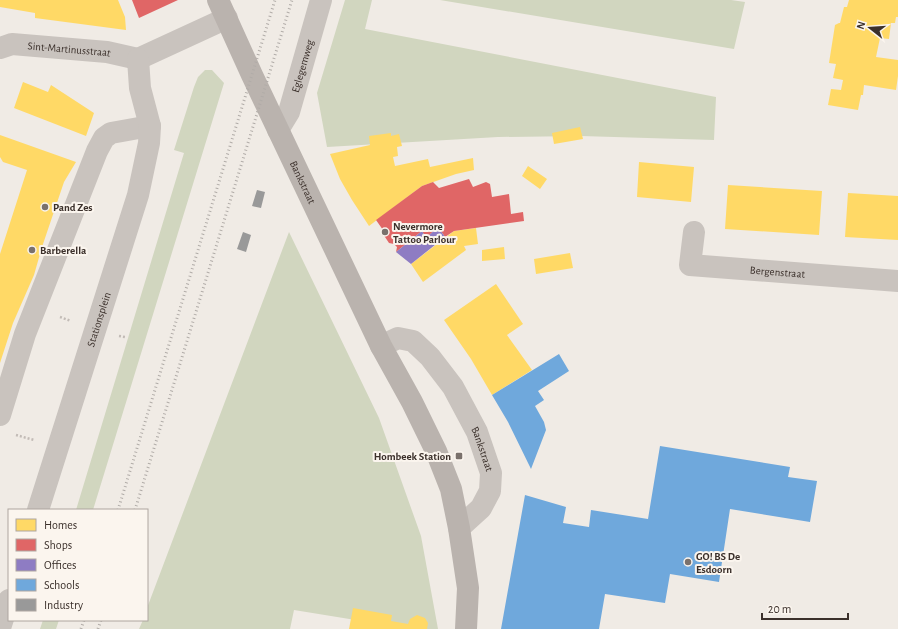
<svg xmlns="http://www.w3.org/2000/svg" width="898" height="629" font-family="'Alegreya Sans',sans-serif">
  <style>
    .green { fill: #d1d6bf }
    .homes { fill: #ffd966 }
    .shops { fill: #e06666 }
    .offices { fill: #8e7cc3 }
    .schools { fill: #6fa8dc }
    .industry { fill: #999 }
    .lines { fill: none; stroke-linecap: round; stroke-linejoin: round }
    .path { stroke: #c2bbb6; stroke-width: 2.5; stroke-dasharray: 2 2; stroke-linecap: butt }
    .street { stroke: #c9c3be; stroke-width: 22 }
    .secondary { stroke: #bab3ae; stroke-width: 22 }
    .rail { stroke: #b1aca8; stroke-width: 3; stroke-dasharray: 1 3; stroke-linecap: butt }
    .poi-dot { fill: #7a716c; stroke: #fbf5ee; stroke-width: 1.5 }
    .labels { text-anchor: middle; stroke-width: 4; stroke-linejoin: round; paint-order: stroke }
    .street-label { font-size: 11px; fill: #3b302b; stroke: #fbf5ee }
    .poi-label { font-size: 11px; font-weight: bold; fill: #3b302b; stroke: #fbf5ee; text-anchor: start }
  </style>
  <rect width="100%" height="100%" fill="#f0ebe5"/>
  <path class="green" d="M345,0H372L365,29L716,97L714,140L581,136L498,137L327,147L317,93Z
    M440,0H731L745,2L734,49Z
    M205,70H212L224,83L93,510H76L184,153L174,150L194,87L198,77Z
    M289,232L379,418L421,536L438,629H411L294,610L290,629H139L143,620H147V608Z
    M43,620H59L56,629H40Z"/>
  <path class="homes" d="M0,0H118L125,17L126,30L35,18V13L0,7Z
    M849,0H898V17H896L895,23H891L889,39L880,38L876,57L898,60V76L896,90L864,85L863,95H861L858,110L828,105L831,89L841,90L843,80L833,78L836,64L829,63L835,25L839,23H840L844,7H847Z
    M23,82L48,92L51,85L94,113L86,136L14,108Z
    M580,127L583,139L554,144L552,133Z
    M391,133V136L399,134L402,146L397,147L398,156L393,157L395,166L428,159L430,167L473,158L474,170L456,174L422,186L369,226L352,200L340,179L330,154L370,145L369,136Z
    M0,135L76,162L64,182L42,247L34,275L13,323L0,363V254L27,170L3,162L0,157Z
    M639,162L694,167L691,202L637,197Z
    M528,166L547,179L540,189L522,176Z
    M728,185L822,191L819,235L725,229Z
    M848,193L898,196V240L845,237Z
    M476,228L478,244L464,246L466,250L423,282L411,264L454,231Z
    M504,247L505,259L482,261V250Z
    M570,253L573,268L536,274L534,259Z
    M496,284L523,324L507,335L532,370L492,395L471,359L444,320Z
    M353,608L392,615L391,621L408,624L410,619L417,615L425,618L428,623L427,629H349Z"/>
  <path class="shops" d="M132,0H178L139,18Z
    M469,179L473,187L486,182L490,184L492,197L509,194L511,214L523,212L524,221L454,231L445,237L438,227L426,238L422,231L396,252L397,247L394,244L389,243L383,234V230L376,220L422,186L433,182L439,188Z"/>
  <path class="offices" d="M438,227L445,237L411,264L396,252L422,231L426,238Z"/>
  <path class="schools" d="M559,354L569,371L538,391L544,400L535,406L544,422L546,430L531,469L508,422L492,395Z
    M660,446L790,467L788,477L817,481L810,522L730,509L719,582L670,574L665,603L605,594L599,629H501L525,495L566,507L563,523L589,527L591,510L648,519Z"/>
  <path class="industry" d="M257,190L265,192L261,208L252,206Z
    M243,232L251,235L246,252L237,249Z"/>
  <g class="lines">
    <path class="path" d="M60,317L71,321
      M119,336L125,337
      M16,435L34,440"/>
    <g class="street">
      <path id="s1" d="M0,48L12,44L107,52L138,59"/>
      <path d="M138,59L227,18"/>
      <path id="s2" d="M278,130L289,112L321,0"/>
      <path id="s3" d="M694,232L690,265L898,281"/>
      <path id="s4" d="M381,346L398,338L413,341L430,357L453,387L477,432L491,473L490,491L481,508L459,528"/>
      <path d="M0,415L25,334L97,151L104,138L111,133L150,126"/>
      <path id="s5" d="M38,510L138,195L149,143L150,126L140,88L138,59"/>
      <path d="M0,628L9,600"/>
    </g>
    <path class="secondary" id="s6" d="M218,0L252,75L381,346L412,402L436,451L451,489L459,528L468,588L466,629"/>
    <path class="rail" d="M118,510L275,0
      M135,510L292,0
      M81,629L84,620
      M98,629L101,620"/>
  </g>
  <g class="poi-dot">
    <circle cx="45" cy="207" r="4"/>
    <circle cx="385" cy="232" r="4"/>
    <circle cx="32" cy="250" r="4"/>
    <rect x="455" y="452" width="8" height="8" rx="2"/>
    <circle cx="688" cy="562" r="4"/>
  </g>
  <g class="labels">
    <g class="street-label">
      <text dy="4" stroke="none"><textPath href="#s1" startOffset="70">Sint-Martinusstraat</textPath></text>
      <text dy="4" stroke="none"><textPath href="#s2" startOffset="69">Eglegemweg</textPath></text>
      <text dy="4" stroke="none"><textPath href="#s6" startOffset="201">Bankstraat</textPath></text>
      <text dy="4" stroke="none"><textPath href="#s3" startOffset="121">Bergenstraat</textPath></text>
      <text dy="4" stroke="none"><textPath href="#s5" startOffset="200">Stationsplein</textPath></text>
      <text dy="4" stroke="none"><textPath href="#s4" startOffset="164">Bankstraat</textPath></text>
    </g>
    <g class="poi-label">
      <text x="53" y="211">Pand Zes</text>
      <text x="393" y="230">Nevermore<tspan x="393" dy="13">Tattoo Parlour</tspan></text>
      <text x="40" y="254">Barberella</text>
      <text x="451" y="460" text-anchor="end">Hombeek Station</text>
      <text x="696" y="560">GO! BS De<tspan x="696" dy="13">Esdoorn</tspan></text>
    </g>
  </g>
  <rect x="8" y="509" width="140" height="112" fill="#fbf5ee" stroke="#aea6a0"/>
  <rect x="16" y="519" width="20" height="12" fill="#ffd966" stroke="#aea6a0"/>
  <text x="44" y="529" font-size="12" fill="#3b302b">Homes</text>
  <rect x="16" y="539" width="20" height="12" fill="#e06666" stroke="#aea6a0"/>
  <text x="44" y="549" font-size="12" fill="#3b302b">Shops</text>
  <rect x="16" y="559" width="20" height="12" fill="#8e7cc3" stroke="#aea6a0"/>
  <text x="44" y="569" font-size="12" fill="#3b302b">Offices</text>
  <rect x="16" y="579" width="20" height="12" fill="#6fa8dc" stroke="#aea6a0"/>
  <text x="44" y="589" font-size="12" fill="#3b302b">Schools</text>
  <rect x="16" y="599" width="20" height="12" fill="#999999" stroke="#aea6a0"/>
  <text x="44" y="609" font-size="12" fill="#3b302b">Industry</text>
  <g transform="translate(870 28) rotate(287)" stroke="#fbf5ee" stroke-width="3" paint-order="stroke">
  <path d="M0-3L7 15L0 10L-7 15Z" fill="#3b302b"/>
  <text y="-6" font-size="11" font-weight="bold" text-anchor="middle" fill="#3b302b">N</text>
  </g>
  <path d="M762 613v6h86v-6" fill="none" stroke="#3b302b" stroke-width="2"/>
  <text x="768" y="613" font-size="12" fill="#3b302b" stroke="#fbf5ee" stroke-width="3" paint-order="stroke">20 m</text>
</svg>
